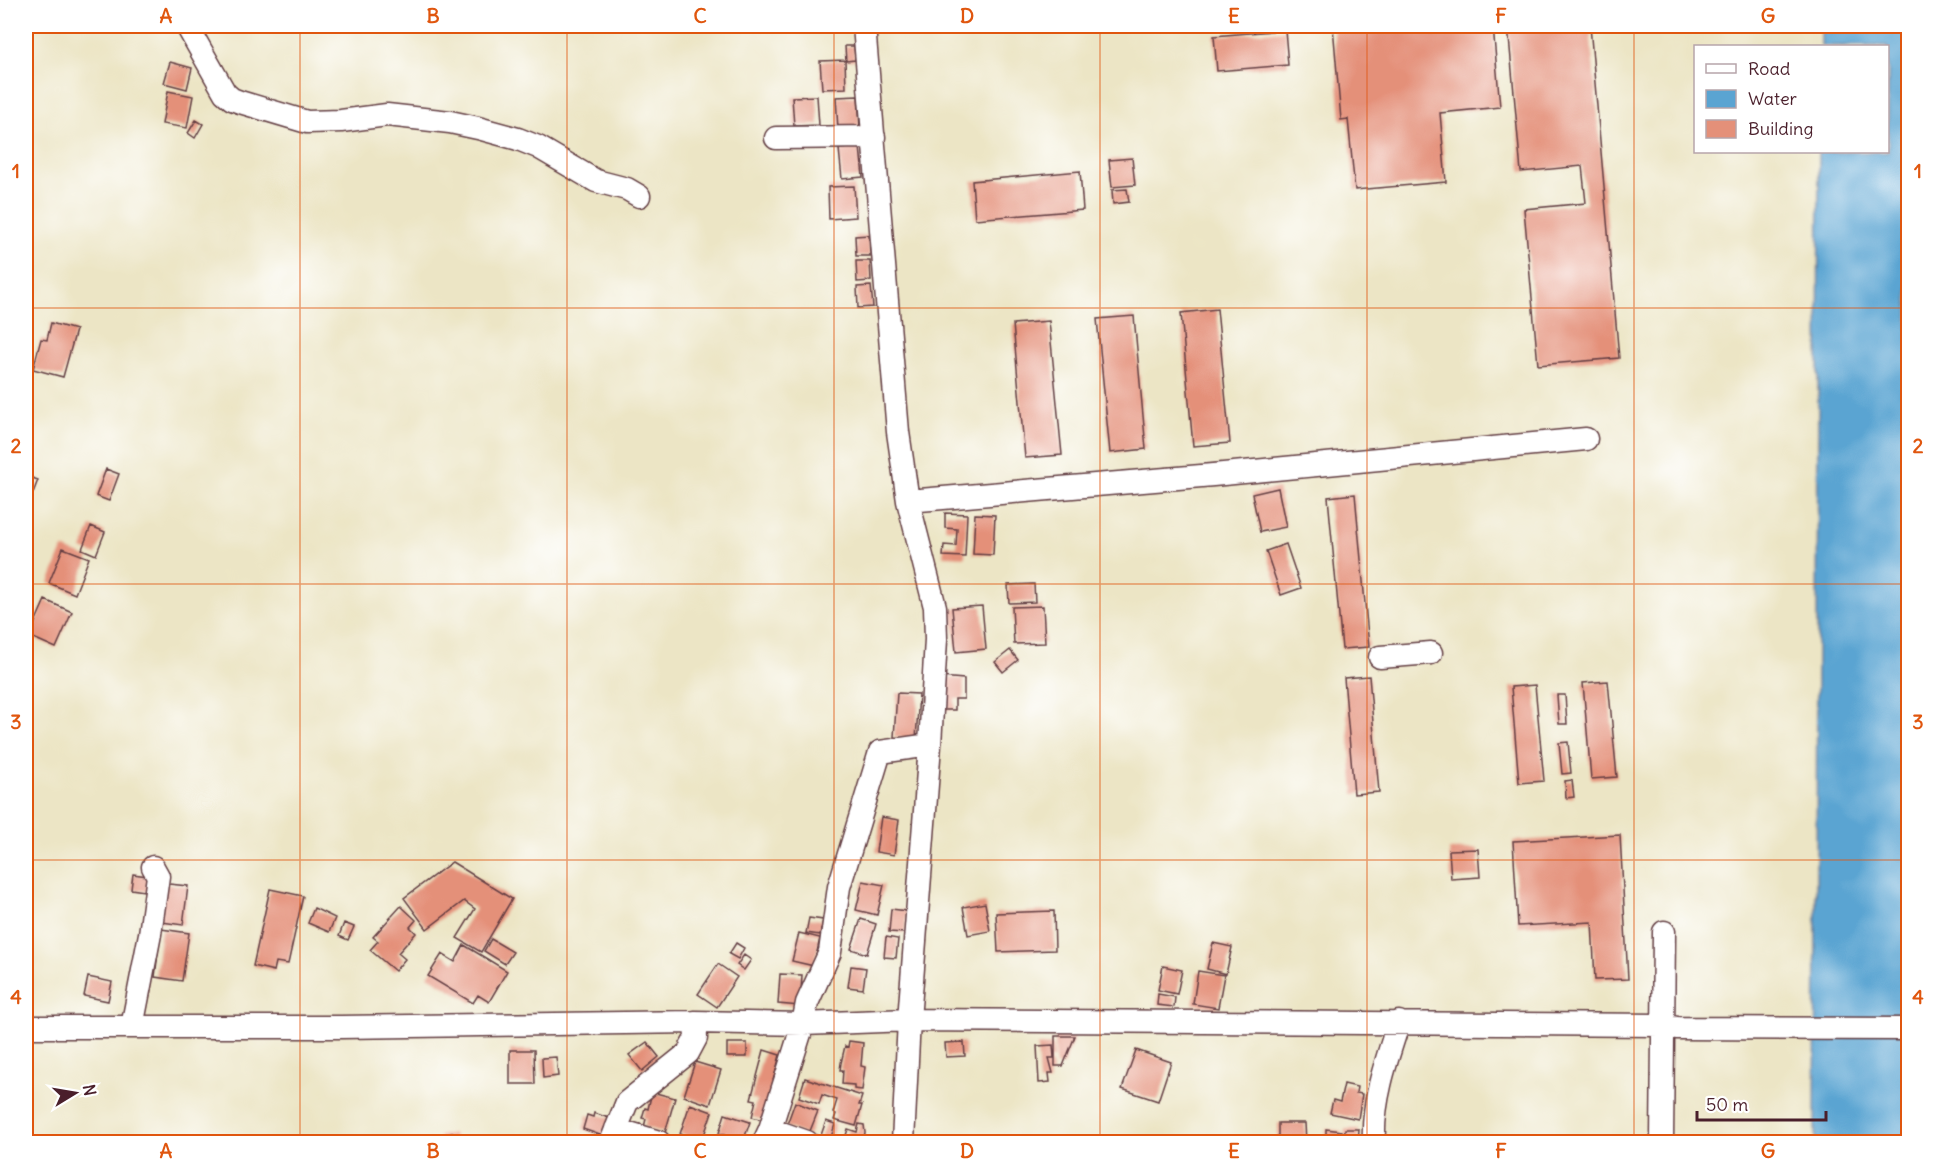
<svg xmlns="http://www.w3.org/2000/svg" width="1934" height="1168" font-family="Delius,sans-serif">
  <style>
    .water { fill: #5aa4d2; stroke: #52627e; stroke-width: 1.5 }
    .building { fill: #e49079 }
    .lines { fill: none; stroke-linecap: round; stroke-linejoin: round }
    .minor-casing { stroke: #623d42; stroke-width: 25 }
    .minor { stroke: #fff; stroke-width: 22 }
    .grid { fill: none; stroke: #e0560e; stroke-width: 1.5; stroke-opacity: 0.55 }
    .neatline { fill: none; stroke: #e0560e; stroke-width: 2 }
    .grid-label { font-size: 20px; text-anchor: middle; font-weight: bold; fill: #e0560e }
  </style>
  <rect width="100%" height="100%" fill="#fff"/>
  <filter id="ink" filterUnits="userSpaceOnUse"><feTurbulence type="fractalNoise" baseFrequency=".0167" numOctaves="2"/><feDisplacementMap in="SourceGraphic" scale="12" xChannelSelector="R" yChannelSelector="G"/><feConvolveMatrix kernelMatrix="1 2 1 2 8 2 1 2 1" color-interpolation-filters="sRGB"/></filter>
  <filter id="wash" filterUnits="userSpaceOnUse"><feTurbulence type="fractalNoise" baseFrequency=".008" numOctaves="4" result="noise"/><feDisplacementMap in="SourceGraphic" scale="24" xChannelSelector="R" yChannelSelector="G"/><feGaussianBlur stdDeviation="1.35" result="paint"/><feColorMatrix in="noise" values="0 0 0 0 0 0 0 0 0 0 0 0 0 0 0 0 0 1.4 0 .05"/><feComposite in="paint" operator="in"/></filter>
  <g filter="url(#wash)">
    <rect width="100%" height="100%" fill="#ece5c5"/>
    <path class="water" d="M1821,26H1908V1142H1815L1819,152H1888V46H1821Z"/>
    <g id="blocks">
      <path class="building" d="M1333,26H1493L1500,107L1440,113L1446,182L1355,190L1348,119L1341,120Z
        M1508,26H1590L1619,358L1538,365L1524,209L1586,203L1582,166L1521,172Z
        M1285,30L1288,65L1217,71L1214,36Z
        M845,46H854L855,60L846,61Z
        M845,60L846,88L822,89L820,61Z
        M170,62L192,68L187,89L164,83Z
        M168,91L193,96L187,128L162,124Z
        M817,96L819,125L794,126L792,97Z
        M858,96L860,128L838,129L836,97Z
        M196,120L203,124L195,138L188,133Z
        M860,147L863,177L842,179L839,149Z
        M1132,158L1135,185L1112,187L1109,160Z
        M1080,171L1083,210L975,219L972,181Z
        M854,186L856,217L829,219L828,187Z
        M1127,189L1129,202L1113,204L1112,190Z
        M869,235L870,256H856L855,236Z
        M856,261H870L871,281L857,282Z
        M871,286L873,307L858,308L857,287Z
        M1217,309L1230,443L1193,446L1181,313Z
        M1134,316L1146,449L1110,453L1097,319Z
        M1049,321L1062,455L1025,458L1013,324Z
        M51,323L76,330L63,377L33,369L41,339L47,340Z
        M106,469L119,474L109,501L96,496Z
        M26,476L38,480L33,493L26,490Z
        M1278,488L1286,527L1260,532L1252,494Z
        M1355,494L1369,647L1342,649L1328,497Z
        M945,513L967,514L965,557L943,556L944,545L956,546L957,529L945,528Z
        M975,514L995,515L993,555L973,554Z
        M91,526L105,532L96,555L82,549Z
        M1286,544L1301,588L1281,595L1266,551Z
        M63,548L89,558L75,594L49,583Z
        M1034,584L1035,602L1009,603L1008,585Z
        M45,600L72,612L56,648L29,636Z
        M982,606L986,649L956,652L952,608Z
        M1043,606L1045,643L1014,644L1012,607Z
        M1010,650L1018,660L1003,672L995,662Z
        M1369,676L1379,792L1354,794L1344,678Z
        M940,677L964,679V699H955V710H939Z
        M1608,681L1617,777L1591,779L1583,683Z
        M1535,685L1544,781L1519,783L1511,687Z
        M897,693L919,694L916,739L894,737Z
        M1557,695H1565L1567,724H1559Z
        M1568,742L1571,773L1562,774L1559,743Z
        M1572,780L1574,797L1566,798L1565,781Z
        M881,817L899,820L894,855L876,852Z
        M1620,835L1628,979L1595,980L1592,922L1518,926L1513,841Z
        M1478,849L1480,877L1451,879L1449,850Z
        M452,862L512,899L481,952L457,938L475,909L464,901L427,929L404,898Z
        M133,874L154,877L151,892L131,889Z
        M863,881L884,885L877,915L856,910Z
        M159,883L188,886L183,925L155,921Z
        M270,889L303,896L288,964L276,962L274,971L253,966Z
        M985,903L990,931L968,935L963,907Z
        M401,906L416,920L410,927L416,933L398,953L405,959L395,971L370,950L378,941L373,937Z
        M314,908L335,918L329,932L308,923Z
        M891,909L907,911L905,933L889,932Z
        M1054,911L1055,950L998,952L996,913Z
        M809,918L823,920L820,935L806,933Z
        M861,919L876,924L867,954L851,949Z
        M344,923L354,927L348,940L339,936Z
        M161,929L189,933L182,981L155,977Z
        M799,933L820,938L814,966L792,961Z
        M886,937L898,939L896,958L884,957Z
        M491,939L513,952L505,964L484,951Z
        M736,943L744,948L738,959L729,954Z
        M1213,943L1232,947L1226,974L1207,969Z
        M464,945L507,971L489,1002L478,995L473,1003L428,976L442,954L455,962Z
        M744,955L751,960L744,970L737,965Z
        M718,964L737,977L717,1007L698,994Z
        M851,966L866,968L863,989L848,987Z
        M1163,966L1182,970L1177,994L1158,990Z
        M1198,971L1224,975L1218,1008L1193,1004Z
        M780,974L802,975L800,1006L778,1004Z
        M88,977L112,982L108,1001L84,996Z
        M1158,994L1175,997L1174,1007L1157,1005Z
        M1055,1036H1075L1063,1066H1055Z
        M849,1041L863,1043L861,1066L865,1067L862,1090L854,1089V1085L842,1084L843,1070H840L841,1063L845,1046L848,1047Z
        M647,1042L659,1057L642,1071L629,1055Z
        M964,1042L965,1056L946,1057L945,1043Z
        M727,1043H747V1057H727Z
        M1053,1045L1054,1058H1049L1053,1073H1049L1050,1082L1039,1083L1037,1046Z
        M510,1050H534L535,1084H510Z
        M764,1050L780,1055L763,1120L752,1117L756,1100L751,1099Z
        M1136,1050L1171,1062L1158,1101L1122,1089Z
        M556,1057L558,1076L543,1078L542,1058Z
        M695,1062L721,1070L710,1105L684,1096Z
        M805,1078L862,1096L859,1105H862L856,1126L834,1120L836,1114L833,1113L837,1100L822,1095L819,1104L799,1097Z
        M1344,1084L1357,1087L1356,1093L1362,1094L1358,1119L1330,1113L1333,1100L1340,1102Z
        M652,1092L675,1098L665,1133L644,1127L646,1119L642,1118L645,1108L648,1109Z
        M795,1102L818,1111L808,1136L786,1127Z
        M690,1104L712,1112L702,1141L680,1134Z
        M594,1113L612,1119L606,1137L583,1129L587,1115L593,1117Z
        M725,1114L750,1122L743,1142H722L725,1135L719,1133Z
        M826,1121L835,1124L830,1141L820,1138Z
        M1278,1123H1305L1306,1142H1278Z
        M859,1124L864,1125L865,1133L862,1142H844L848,1129L857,1132Z
        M1326,1129L1342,1131L1341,1138L1326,1136Z
        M1345,1129H1359L1358,1142H1344Z
        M453,1133L455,1142H441L439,1136Z"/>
    </g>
  </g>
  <g filter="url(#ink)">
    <use href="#blocks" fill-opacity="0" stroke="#623d42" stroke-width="1.5"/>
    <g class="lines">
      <g class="minor-casing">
        <path id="minor" d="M187,26L225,93L232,99L240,102L307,122L341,121L387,115L450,122L478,128L518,139L538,147L596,181L627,189L639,196
          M864,26L898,432L908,501L935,607L936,639L930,745L909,1020L903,1142
          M776,138L874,137
          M908,501L1213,475L1586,439
          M1380,657L1431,653
          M26,1027H341L695,1022L803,1024L909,1020L1662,1025L1677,1028L1908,1029
          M132,1027L150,934L158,876L153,867
          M616,1129L659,1142
          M770,1129L807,1142
          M611,1142L627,1102L688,1053L696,1038L695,1022
          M764,1142L770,1129L803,1024L807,1003L830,952L839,887L880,752L930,745
          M1374,1142C1372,1101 1386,1061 1399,1022
          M1662,1142L1664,932"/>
      </g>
      <use href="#minor" class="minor"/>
    </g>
  </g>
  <path class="grid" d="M300,26V1142M567,26V1142M834,26V1142M1100,26V1142M1367,26V1142M1634,26V1142M26,308H1908M26,584H1908M26,860H1908"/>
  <rect width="1934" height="1168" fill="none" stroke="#fff" stroke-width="66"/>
  <rect x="1694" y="45" width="195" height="108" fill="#ffffff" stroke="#b7a5aa" stroke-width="1.5"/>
  <rect x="1706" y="64" width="30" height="9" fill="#ffffff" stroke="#b7a5aa" stroke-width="1.5"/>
  <text x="1748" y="75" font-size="18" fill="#4a1f2b">Road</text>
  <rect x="1706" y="90" width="30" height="18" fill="#5aa4d2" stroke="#b7a5aa" stroke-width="1.5"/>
  <text x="1748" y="105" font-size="18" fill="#4a1f2b">Water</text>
  <rect x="1706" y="120" width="30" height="18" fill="#e49079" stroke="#b7a5aa" stroke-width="1.5"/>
  <text x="1748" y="135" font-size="18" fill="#4a1f2b">Building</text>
  <g transform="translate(75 1093) rotate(79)" stroke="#ffffff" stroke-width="4.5" paint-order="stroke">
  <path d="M0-4.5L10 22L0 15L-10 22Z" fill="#4a1f2b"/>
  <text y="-9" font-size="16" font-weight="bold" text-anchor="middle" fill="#4a1f2b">N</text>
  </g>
  <path d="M1697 1111v9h129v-9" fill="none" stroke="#4a1f2b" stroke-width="3"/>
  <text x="1706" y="1111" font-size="18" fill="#4a1f2b" stroke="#ffffff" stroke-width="4.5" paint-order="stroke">50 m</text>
  <rect x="33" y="33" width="1868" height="1102" class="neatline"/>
  <g class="grid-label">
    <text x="166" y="23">A</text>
    <text x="433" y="23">B</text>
    <text x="700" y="23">C</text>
    <text x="967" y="23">D</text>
    <text x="1234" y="23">E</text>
    <text x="1501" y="23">F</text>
    <text x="1768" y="23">G</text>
    <text x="16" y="178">1</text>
    <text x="1918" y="178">1</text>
    <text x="16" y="453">2</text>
    <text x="1918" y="453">2</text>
    <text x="16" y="729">3</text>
    <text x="1918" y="729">3</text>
    <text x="16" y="1004">4</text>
    <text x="1918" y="1004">4</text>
    <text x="166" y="1158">A</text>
    <text x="433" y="1158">B</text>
    <text x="700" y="1158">C</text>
    <text x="967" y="1158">D</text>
    <text x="1234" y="1158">E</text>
    <text x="1501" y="1158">F</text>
    <text x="1768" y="1158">G</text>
  </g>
</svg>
